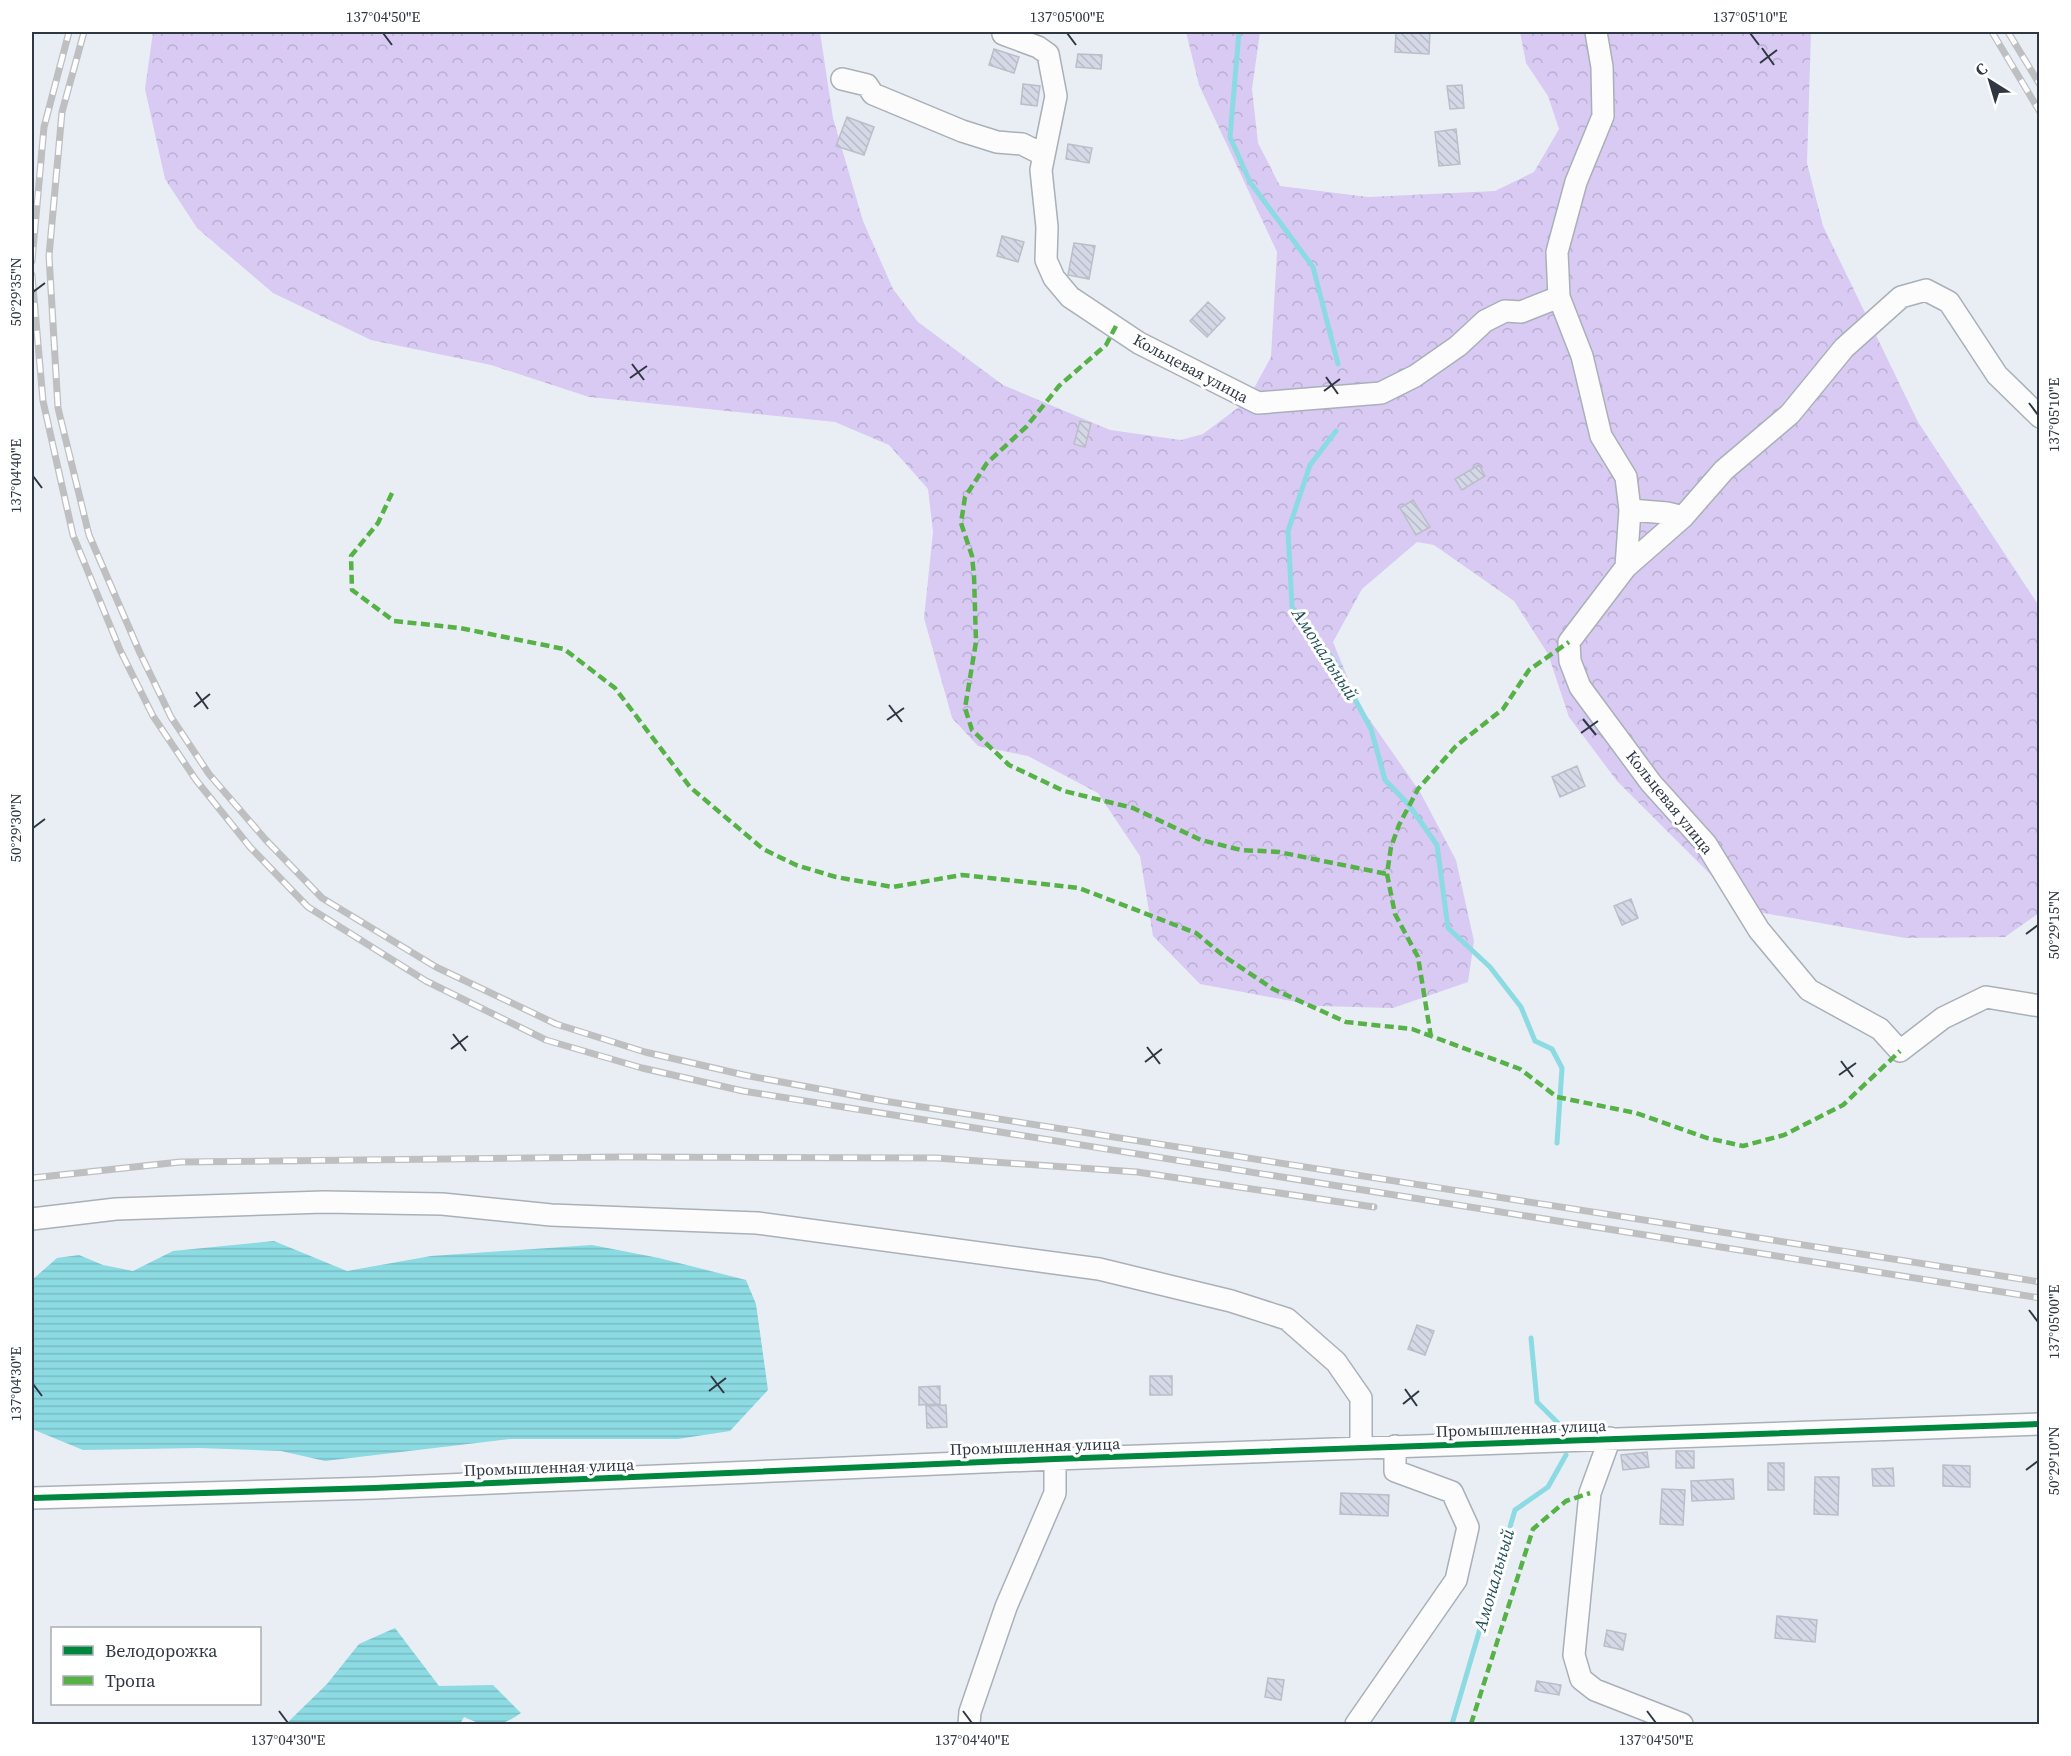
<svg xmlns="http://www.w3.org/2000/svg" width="2071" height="1756" font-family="'Source Serif 4',serif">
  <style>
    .forest { fill: url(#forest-crowns) }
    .water { fill: url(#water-rules) }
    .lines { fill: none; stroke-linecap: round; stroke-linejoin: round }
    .stream { stroke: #8cdae2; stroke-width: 5 }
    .building { fill: url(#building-back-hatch); stroke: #bbbec7; stroke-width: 1.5 }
    .minor-casing { stroke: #a9b0b8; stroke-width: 24 }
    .minor { stroke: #fcfcfd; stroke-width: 21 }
    .rail-casing { stroke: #bebfc1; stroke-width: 7 }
    .rail { stroke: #fff; stroke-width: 4.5; stroke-dasharray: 14; stroke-linecap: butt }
    .quiet { stroke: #56b247; stroke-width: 4.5; stroke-dasharray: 9 4.5; stroke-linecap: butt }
    .cycleway-casing { stroke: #fff; stroke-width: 10 }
    .cycleway { stroke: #00873e; stroke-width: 6 }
    .ticks { fill: none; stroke: #2e3742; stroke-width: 2 }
    .labels { text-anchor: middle; stroke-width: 6; stroke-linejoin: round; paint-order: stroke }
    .street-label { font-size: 16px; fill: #2e3742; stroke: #fff }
    .water-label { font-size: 18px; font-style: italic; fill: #1f4f54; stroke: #fff }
    .neatline { fill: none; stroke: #2e3742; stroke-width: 2 }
    .ticks-label { font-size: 15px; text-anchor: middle; fill: #2e3742 }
  </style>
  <defs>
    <pattern id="forest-crowns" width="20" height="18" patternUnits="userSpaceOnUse" patternTransform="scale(1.5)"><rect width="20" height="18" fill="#d8caf3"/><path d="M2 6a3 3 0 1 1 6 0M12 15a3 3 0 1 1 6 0" fill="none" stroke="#baaed2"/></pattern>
    <pattern id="water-rules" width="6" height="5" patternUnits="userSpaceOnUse" patternTransform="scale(1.5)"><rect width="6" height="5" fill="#8cdae2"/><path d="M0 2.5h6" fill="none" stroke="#79bcc3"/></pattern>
    <pattern id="building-back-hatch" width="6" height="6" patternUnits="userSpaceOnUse" patternTransform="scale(1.5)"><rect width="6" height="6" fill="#d5d9e7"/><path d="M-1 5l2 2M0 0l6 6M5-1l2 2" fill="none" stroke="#b7bbc7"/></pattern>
  </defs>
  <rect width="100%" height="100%" fill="#e9eef4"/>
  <path class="forest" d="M153,32H820L833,118L863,221L893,289L918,322L1003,385L1110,430L1181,440L1203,434L1247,401L1271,357L1277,252L1199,85L1186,32H1260L1252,89L1258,143L1280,186L1368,197L1495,191L1534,172L1559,129L1548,96L1526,63L1520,32H1811L1807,163L1823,226L1918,422L2039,606V913L2005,937L1905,938L1758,912L1725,889L1617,781L1569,717L1548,654L1514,601L1434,545L1417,542L1362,589L1333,642L1358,703L1420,792L1456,860L1474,941L1468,982L1393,1008L1318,1006L1200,984L1153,936L1140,856L1098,793L1028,756L978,746L952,718L924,618L933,532L928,489L889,445L835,422L589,397L491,365L371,340L273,293L197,228L165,179L145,89Z"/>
  <path class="water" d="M274,1241L347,1271L431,1256L592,1245L659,1258L746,1280L756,1304L768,1390L730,1431L678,1439H510L325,1461L281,1451L199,1448L83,1450L32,1429V1280L57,1258L79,1255L103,1265L133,1271L173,1251Z
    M395,1628L439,1686L493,1685L521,1713C500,1728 487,1728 464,1717L460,1724H286L327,1684L359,1644Z"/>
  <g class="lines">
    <path class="stream" d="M1239,32L1230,137L1250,182L1313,267L1338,364
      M1336,431L1310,465L1288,531L1292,607L1335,662L1371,729L1385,780L1409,805L1437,845L1448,928L1490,967L1521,1007L1535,1041L1552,1049L1562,1068L1557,1143
      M1531,1338L1537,1402L1563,1428
      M1452,1724L1515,1510L1548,1487L1566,1455"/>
  </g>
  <path class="building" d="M1396,32H1430L1429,54L1395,52Z
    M994,49L1019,57L1014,73L989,65Z
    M1078,54L1102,55L1101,69L1076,67Z
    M1023,84L1040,86L1037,106L1021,104Z
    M1462,85L1464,108L1450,109L1447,86Z
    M847,117L874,127L864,155L836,146Z
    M1456,129L1460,164L1439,166L1435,132Z
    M1068,144L1092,148L1089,163L1066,159Z
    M1002,236L1024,242L1018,262L997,256Z
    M1074,243L1095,246L1089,279L1068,275Z
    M1208,302L1225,318L1207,337L1190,321Z
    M1080,421L1091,423L1085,447L1074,444Z
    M1479,465L1485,476L1462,490L1455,479Z
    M1413,500L1430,527L1416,535L1400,508Z
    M1577,766L1585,786L1560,797L1552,777Z
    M1631,899L1638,918L1622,925L1614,906Z
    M1417,1325L1434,1331L1425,1355L1408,1349Z
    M1150,1376H1172V1395H1150Z
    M940,1386V1404L919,1405V1387Z
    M946,1405L947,1427L927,1428L926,1406Z
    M1676,1451H1694V1468H1676Z
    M1647,1452L1649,1467L1623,1470L1621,1455Z
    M1768,1463H1784V1490H1768Z
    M1943,1465L1970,1466V1487L1943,1486Z
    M1893,1468L1894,1486H1873L1872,1469Z
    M1815,1477H1839L1838,1515L1814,1514Z
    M1733,1479L1734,1499L1692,1501L1691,1481Z
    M1662,1489L1685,1490L1683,1525L1660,1524Z
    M1341,1493L1389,1495L1388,1516L1340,1514Z
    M1777,1616L1817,1620L1815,1642L1775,1638Z
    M1607,1630L1626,1634L1623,1650L1604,1646Z
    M1268,1678L1284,1680L1281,1700L1265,1697Z
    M1537,1681L1561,1685L1559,1695L1535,1691Z"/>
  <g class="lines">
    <g class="minor-casing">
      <path id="minor" d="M1596,32L1602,67L1603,116L1576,182L1557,252L1559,297L1582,356L1601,436L1626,477L1630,510L1626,567L1569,642L1570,661L1580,687L1651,783L1706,844L1759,930L1809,990L1880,1029L1900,1051L1943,1018L1986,997L2040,1006
        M1003,34L1038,47L1048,54L1056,96L1041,170L1047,227L1046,260L1054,278L1070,297L1139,343L1258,403L1381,393L1415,376L1458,346L1485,321L1505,311L1521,312L1559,297
        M842,79L867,85L873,94L962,131L997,142L1022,144L1044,155
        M1630,510L1667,513L1683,517
        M1626,567L1683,517L1724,470L1790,414L1844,348L1901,297L1926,290L1949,302L1997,375L2040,417
        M32,1219L116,1209L324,1202L442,1204L551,1215L757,1223L1099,1269L1231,1301L1287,1319L1336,1362L1361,1398V1447
        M1610,1438L1590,1493L1574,1655L1581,1679L1595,1690L1682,1724
        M32,1498L374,1488L1055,1459L2040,1424
        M969,1724L970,1712L1006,1607L1055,1493V1459
        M1356,1724L1456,1580L1468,1527L1452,1492L1395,1471V1446"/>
    </g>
    <use href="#minor" class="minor"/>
    <g class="rail-casing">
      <path id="rail" d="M84,32L62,112L49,256L58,408L89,535L140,653L171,717L209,774L265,839L322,898L436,967L556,1024L645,1052L744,1075L884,1101L2040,1282
        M1992,32L2040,112
        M2008,32L2040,85
        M32,261L44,127L69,32
        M32,275L43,401L73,535L120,650L153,716L196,780L250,847L308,907L426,981L546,1040L642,1068L743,1091L2040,1298
        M32,1178L180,1162L620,1157L936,1158L1137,1172L1374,1207"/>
    </g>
    <use href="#rail" class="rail"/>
    <path class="quiet" d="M1116,326L1106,345L1059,386L1026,427L987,463L965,497L961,523L972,556L974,576L976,642L965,708L972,730L1009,765L1064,791L1133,808L1201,840L1241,850L1279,852L1387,874
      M392,493L378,523L351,556L352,590L394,621L460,628L564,649L615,688L690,787L763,849L796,865L836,877L893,887L962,875L1079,888L1196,933L1225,957L1273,989L1346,1022L1412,1029L1520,1069L1557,1097L1636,1113L1707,1138L1743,1146L1784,1135L1843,1105L1900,1051
      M1431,1037L1418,957L1395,914L1387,874L1391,847L1399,825L1418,789L1456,746L1503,709L1529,670L1569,642
      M1471,1724L1533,1529L1566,1501L1590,1493"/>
    <g class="cycleway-casing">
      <path id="cycleway" d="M32,1498L374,1488L1055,1459L2040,1424"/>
    </g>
    <use href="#cycleway" class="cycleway"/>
  </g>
  <path class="ticks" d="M383,33L392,45M1067,33L1076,45M1750,33L1759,45M1762,48L1774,65M1760,63L1777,50M33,292L45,283M632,364L644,380M1326,377L1338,394M630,378L647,366M1324,391L1340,379M2029,403L2038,415M33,476L42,488M196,692L208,709M889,705L902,722M194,707L210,694M1583,719L1596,735M887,720L904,708M1581,733L1598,721M33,828L45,819M2026,934L2038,925M453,1034L466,1051M1147,1047L1160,1064M451,1049L468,1036M1841,1061L1853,1077M1145,1062L1162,1049M1839,1075L1856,1063M2029,1310L2038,1322M711,1376L724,1393M33,1384L42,1396M1405,1389L1417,1406M709,1391L726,1378M1403,1404L1419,1391M2026,1470L2038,1461M279,1711L288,1723M963,1711L972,1723M1647,1711L1656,1723"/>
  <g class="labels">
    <g class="street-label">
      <text transform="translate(1191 368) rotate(28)" y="6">Кольцевая улица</text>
      <text transform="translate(1670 802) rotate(51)" y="6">Кольцевая улица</text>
      <text transform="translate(1521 1428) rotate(-2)" y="6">Промышленная улица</text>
      <text transform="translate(1035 1446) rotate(-2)" y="6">Промышленная улица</text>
      <text transform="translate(549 1467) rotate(-2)" y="6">Промышленная улица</text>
    </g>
    <g class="water-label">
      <text transform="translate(1325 654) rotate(57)" y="6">Амональный</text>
      <text transform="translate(1494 1580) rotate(-74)" y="6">Амональный</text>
    </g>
  </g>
  <rect width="2071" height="1756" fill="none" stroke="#ffffff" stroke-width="66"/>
  <rect x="51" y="1627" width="210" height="78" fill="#ffffff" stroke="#abafb3" stroke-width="1.5"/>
  <rect x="63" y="1646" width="30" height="9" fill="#00873e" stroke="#abafb3" stroke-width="1.5"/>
  <text x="105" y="1657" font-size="18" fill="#2e3742">Велодорожка</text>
  <rect x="63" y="1676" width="30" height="9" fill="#56b247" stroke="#abafb3" stroke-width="1.5"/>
  <text x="105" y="1687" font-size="18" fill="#2e3742">Тропа</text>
  <g transform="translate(1990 81) rotate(323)" stroke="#ffffff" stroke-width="4.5" paint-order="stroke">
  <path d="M0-4.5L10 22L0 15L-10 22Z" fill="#2e3742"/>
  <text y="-9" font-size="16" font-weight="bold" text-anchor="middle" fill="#2e3742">С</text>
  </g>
  <rect x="33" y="33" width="2005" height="1690" class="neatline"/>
  <g class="ticks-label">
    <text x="383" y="22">137°04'50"E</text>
    <text x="1067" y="22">137°05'00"E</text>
    <text x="1750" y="22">137°05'10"E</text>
    <text transform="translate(16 292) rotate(-90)" y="5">50°29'35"N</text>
    <text transform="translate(2054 415) rotate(-90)" y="5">137°05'10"E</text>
    <text transform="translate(16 476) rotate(-90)" y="5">137°04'40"E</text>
    <text transform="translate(16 828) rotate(-90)" y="5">50°29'30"N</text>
    <text transform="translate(2054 925) rotate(-90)" y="5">50°29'15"N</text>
    <text transform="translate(2054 1322) rotate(-90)" y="5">137°05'00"E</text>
    <text transform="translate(16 1384) rotate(-90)" y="5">137°04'30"E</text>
    <text transform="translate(2054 1461) rotate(-90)" y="5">50°29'10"N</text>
    <text x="288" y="1745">137°04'30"E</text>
    <text x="972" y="1745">137°04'40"E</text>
    <text x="1656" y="1745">137°04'50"E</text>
  </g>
</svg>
